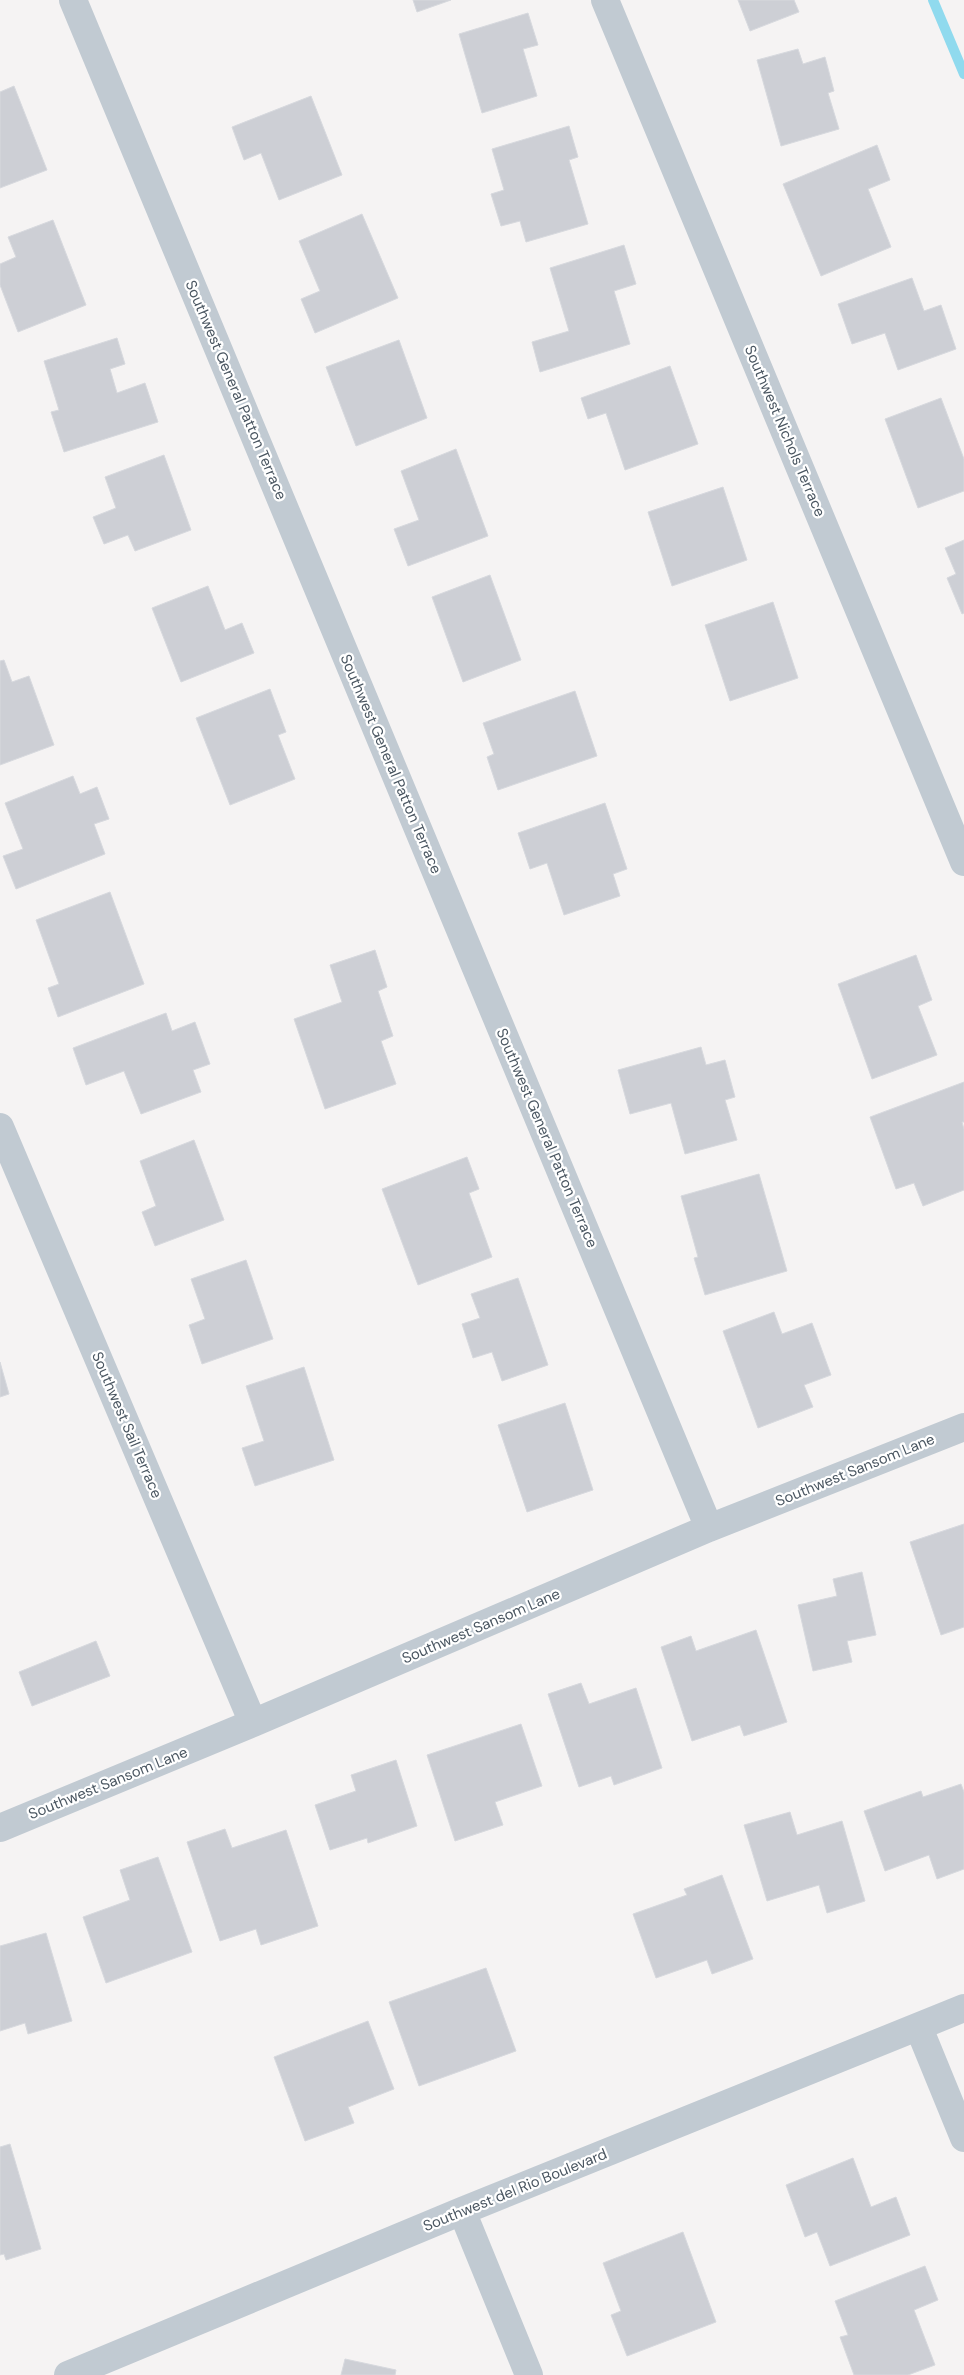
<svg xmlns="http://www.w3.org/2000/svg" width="964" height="2375" font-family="'DM Sans',sans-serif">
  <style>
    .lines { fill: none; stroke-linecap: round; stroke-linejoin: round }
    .stream { stroke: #90daee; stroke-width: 10 }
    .building { fill: #cdcfd5; stroke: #d7d9de }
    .minor { stroke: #c1cad2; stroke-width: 28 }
    .labels { text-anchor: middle; stroke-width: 4.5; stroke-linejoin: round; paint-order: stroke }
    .street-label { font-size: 15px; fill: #4a5661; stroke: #fff }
  </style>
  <rect width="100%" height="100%" fill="#f5f3f3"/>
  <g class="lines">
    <path class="stream" d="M933,0L964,74"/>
  </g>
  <path class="building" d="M413,0H451L417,12Z
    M738,0H794L799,12L750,31Z
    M528,13L538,45L523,49L537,96L482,113L459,34Z
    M798,49L803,64L825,57L834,91L828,93L839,129L781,146L757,60Z
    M14,86L47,170L0,188V92Z
    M311,96L342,175L279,200L261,153L244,160L232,127Z
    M569,126L578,157L569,160L588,224L526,242L520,221L501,226L491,194L504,190L492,149Z
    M877,145L890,180L868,189L891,247L821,276L783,184Z
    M362,214L398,298L315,333L301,299L320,291L299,241Z
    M53,220L86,305L18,332L0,285V264L16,257L8,237Z
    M624,245L636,284L614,291L630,344L540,372L532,342L569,331L550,268Z
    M912,278L924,311L941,305L956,349L898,370L885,333L852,344L838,304Z
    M117,338L125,364L110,369L117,393L145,383L158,422L64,452L51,412L59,410L44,361Z
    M399,340L427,418L356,446L326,367Z
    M670,366L698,444L625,470L606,413L588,419L581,398Z
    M941,398L964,459V491L918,508L885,419Z
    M456,449L488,536L408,566L394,529L419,520L401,471Z
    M164,455L191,530L135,551L128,535L104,544L93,517L116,508L105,477Z
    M723,487L747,560L672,586L648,512Z
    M964,540V613L962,614L947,578L956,574L945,548Z
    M490,575L521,660L463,682L432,597Z
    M208,586L225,630L242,623L254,653L181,682L152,608Z
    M773,602L798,678L730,701L705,625Z
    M4,660L12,682L29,676L54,745L0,765V661Z
    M270,689L286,732L278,735L295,779L230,805L196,718Z
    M575,691L597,756L498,790L487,757L494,754L483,723Z
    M73,776L80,794L97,787L109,819L94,824L105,854L16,889L3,856L23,849L5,803Z
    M605,803L627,869L613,874L620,896L564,915L547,863L530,869L518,833Z
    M110,892L144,984L58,1017L48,988L59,984L36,920Z
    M375,950L387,987L378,991L393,1036L381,1041L396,1084L325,1109L294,1019L342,1002L330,965Z
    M916,955L932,1000L918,1006L937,1055L872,1079L838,984Z
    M166,1013L172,1031L195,1022L210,1064L193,1070L201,1092L141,1114L124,1071L86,1085L73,1048Z
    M701,1047L706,1065L725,1060L735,1097L725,1100L737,1140L685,1154L671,1103L630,1114L618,1070Z
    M964,1082V1122H962L964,1129V1190L923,1206L914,1183L896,1189L870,1117Z
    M194,1140L224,1220L155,1246L142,1212L156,1206L140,1161Z
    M467,1157L479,1189L469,1193L492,1257L418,1285L382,1189Z
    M759,1174L787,1271L705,1295L694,1258L698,1257L681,1196Z
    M246,1260L273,1339L202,1364L189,1325L205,1319L191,1279Z
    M518,1278L548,1365L502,1381L492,1352L473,1358L462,1324L480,1318L471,1294Z
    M774,1312L782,1334L812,1323L831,1375L804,1385L813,1407L758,1428L723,1331Z
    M0,1362L9,1394L0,1397Z
    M304,1367L334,1460L255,1486L242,1448L264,1441L246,1386Z
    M565,1403L593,1490L527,1512L498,1425Z
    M964,1524V1627L941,1635L910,1542Z
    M862,1572L876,1635L847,1641L852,1662L813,1671L798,1605L837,1596L833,1579Z
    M756,1630L787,1722L744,1736L740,1725L692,1741L661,1647L691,1636L696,1651Z
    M96,1641L110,1676L32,1706L19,1672Z
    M581,1683L589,1704L636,1688L662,1768L614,1785L611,1776L579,1787L548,1694Z
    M521,1724L542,1786L495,1802L503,1825L455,1841L427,1755Z
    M396,1760L417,1826L368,1843L367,1838L330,1850L315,1805L356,1791L351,1775Z
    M961,1784L964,1792V1869L937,1879L929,1855L885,1871L864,1811L921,1791L923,1797Z
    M790,1812L797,1835L842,1821L865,1901L827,1913L819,1885L767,1901L744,1825Z
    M225,1829L232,1848L286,1830L318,1926L261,1945L256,1929L220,1941L187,1842Z
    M158,1857L192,1952L106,1983L83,1917L130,1900L120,1870Z
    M722,1875L753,1959L712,1974L707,1960L656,1978L633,1914L687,1895L684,1889Z
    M46,1933L72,2021L28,2034L25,2023L0,2031V1946Z
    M486,1968L516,2051L419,2086L389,2002Z
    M368,2021L394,2089L348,2107L354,2123L305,2141L274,2057Z
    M10,2144L41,2249L6,2260L4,2254L0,2255V2147Z
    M853,2158L871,2207L896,2197L910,2235L830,2266L817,2232L805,2237L786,2185Z
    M683,2232L716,2322L627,2356L611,2315L621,2311L603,2263Z
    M925,2266L938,2300L914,2310L935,2365L908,2375H854L840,2337L848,2335L835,2301Z
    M345,2359L396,2370L395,2375H341Z"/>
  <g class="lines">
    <path class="minor" d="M73,0L709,1528
      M605,0L964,862
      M0,1127L253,1723
      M0,1828L253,1723L709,1528L964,1427
      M919,2028L964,2138
      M462,2211L529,2375
      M68,2375L462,2211L964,2008"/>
  </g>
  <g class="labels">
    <g class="street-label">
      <text transform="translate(236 390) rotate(67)" y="5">Southwest General Patton Terrace</text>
      <text transform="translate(785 431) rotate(67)" y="5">Southwest Nichols Terrace</text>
      <text transform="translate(391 764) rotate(67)" y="5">Southwest General Patton Terrace</text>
      <text transform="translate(547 1138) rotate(67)" y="5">Southwest General Patton Terrace</text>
      <text transform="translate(127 1425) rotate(67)" y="5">Southwest Sail Terrace</text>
      <text transform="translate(855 1470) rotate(-22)" y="5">Southwest Sansom Lane</text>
      <text transform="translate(481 1626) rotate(-23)" y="5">Southwest Sansom Lane</text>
      <text transform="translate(108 1783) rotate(-22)" y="5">Southwest Sansom Lane</text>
      <text transform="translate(515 2190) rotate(-22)" y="5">Southwest del Rio Boulevard</text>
    </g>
  </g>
</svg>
